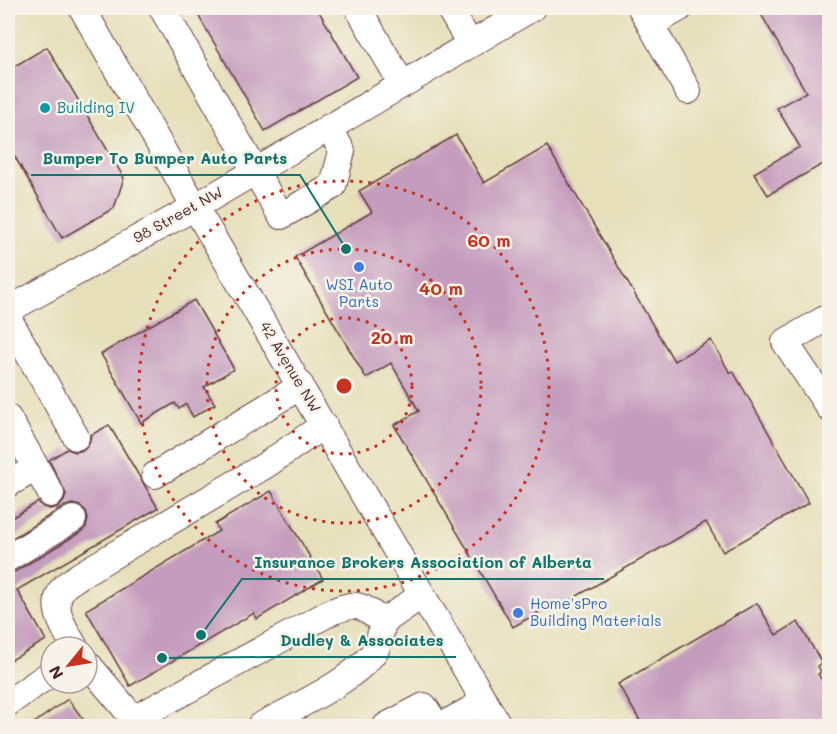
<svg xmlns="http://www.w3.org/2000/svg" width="837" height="734" font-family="Mali,sans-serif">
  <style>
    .building { fill: #c49cbd }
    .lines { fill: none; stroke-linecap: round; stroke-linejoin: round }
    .minor-casing { stroke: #613c40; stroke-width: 28 }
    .minor { stroke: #fff; stroke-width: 26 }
    .ring { fill: none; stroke: #c8321e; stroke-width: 3; stroke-dasharray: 3 6 }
    .culture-dot { fill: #0f9aa8; stroke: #f7f3e8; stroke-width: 2 }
    .shop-dot { fill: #3f7fe0; stroke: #f7f3e8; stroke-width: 2 }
    .labels { text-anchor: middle; stroke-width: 5; stroke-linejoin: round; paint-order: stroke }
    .culture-label { font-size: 15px; fill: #0d838f; stroke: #f7f3e8; text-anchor: start }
    .street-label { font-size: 15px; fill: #4a1f2b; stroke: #f7f3e8 }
    .shop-label { font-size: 15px; fill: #366cbe; stroke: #f7f3e8 }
    .centre { fill: #c8321e; stroke: #f7f3e8; stroke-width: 3 }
    .ring-label { font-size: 18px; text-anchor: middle; font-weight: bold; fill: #c8321e; stroke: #f7f3e8; stroke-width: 5; stroke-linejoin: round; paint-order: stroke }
    .leader { fill: none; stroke: #0f766e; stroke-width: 2 }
    .callout-dot { fill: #0f766e; stroke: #f7f3e8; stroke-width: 2 }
    .callout-label { font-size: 16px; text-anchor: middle; font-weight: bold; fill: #0f766e; stroke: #f7f3e8; stroke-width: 5; stroke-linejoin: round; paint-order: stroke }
  </style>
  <rect width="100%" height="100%" fill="#f7f3e8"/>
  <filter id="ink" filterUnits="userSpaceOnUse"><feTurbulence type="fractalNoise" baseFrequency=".0167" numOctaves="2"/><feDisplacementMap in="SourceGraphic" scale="12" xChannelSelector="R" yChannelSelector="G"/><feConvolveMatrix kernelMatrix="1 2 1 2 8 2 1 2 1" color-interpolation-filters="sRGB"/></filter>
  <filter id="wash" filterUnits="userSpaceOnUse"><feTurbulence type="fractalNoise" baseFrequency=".008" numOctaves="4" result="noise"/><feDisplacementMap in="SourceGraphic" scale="24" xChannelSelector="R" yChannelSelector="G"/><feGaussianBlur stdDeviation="1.35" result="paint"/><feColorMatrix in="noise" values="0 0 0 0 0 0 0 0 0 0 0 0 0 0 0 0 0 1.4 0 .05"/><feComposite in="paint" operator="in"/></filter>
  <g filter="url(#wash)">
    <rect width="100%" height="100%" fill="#e6dfba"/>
    <g id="blocks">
      <path class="building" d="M194,8H317L357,77L265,131Z
        M772,8H830V160L768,195L754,173L800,147L777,108L806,92L761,14Z
        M47,47L124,178L114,208L62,238L8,145V70Z
        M456,135L484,183L547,146L674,361L711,340L730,373L733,371L809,503L723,552L706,522L551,611L548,607L513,627L394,425L419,411L391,363L366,378L295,257L372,212L359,191Z
        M194,300L234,369L204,387L215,404L193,417L186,404L179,409L175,403L141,423L101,354Z
        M109,425L158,508L17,590L46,640L8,662V573L16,571L81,532L86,527L88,519L86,511L80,506L72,504L65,506L8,541V520L38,502L43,507L50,509L59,507L64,501L66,494L49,460L67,449L75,452L84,450L89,444L91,435Z
        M271,491L323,579L257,619L254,613L130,686L86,610L219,531L215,524Z
        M757,603L776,635L798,622L822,663L818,666L821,672L818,674L830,694V726H643L618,684Z
        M68,699L88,726H30Z"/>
    </g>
  </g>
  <g filter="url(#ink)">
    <use href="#blocks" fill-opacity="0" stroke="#613c40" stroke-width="1.5"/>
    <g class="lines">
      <g class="minor-casing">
        <path id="minor" d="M82,8L195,207L499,726
          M162,8L281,216L333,186L342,151L329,127
          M358,8L402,84
          M449,8L470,44
          M641,8L688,91
          M651,24L680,8
          M8,310L195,207L532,8
          M830,316L785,342L830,409
          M8,318L76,437
          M8,418L51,494
          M155,475L301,386
          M8,484L36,468
          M8,558L73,519
          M75,647C65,630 47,604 65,586C69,582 76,579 80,575L266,465L324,425
          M87,663L134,719L331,612C358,601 361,605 383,622L422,595
          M8,703L51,673
          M260,726C291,709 358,679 376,649C380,641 381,630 383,622
          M386,726L424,706L437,726
          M441,726L484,702"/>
      </g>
      <use href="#minor" class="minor"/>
    </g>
  </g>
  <g class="ring">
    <circle cx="344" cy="386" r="68"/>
    <circle cx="344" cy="386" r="137"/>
    <circle cx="344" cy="386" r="205"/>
  </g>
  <circle class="culture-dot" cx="45" cy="108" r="6"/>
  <g class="shop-dot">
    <circle cx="359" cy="267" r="6"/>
    <circle cx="518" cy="613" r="6"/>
  </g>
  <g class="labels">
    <g class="culture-label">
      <text x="57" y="113">Building IV</text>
    </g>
    <g class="street-label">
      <text transform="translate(178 215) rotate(-29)" y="5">98 Street NW</text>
      <text transform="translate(290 367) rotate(59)" y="5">42 Avenue NW</text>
    </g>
    <g class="shop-label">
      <text x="359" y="290">WSI Auto<tspan x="359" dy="17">Parts</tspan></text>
      <text x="530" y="609" text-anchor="start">Home'sPro<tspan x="530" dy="17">Building Materials</tspan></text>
    </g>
  </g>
  <circle cx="344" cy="386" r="9" class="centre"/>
  <g class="ring-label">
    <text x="489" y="247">60 m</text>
    <text x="441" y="295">40 m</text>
    <text x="392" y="344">20 m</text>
  </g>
  <path class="leader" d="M346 249L300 175H31M201 635L242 579H604M162 658L268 657H456"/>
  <g class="callout-dot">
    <circle cx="346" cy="249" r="6"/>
    <circle cx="201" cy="635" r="6"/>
    <circle cx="162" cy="658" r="6"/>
  </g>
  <g class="callout-label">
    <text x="165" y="164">Bumper To Bumper Auto Parts</text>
    <text x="423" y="568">Insurance Brokers Association of Alberta</text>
    <text x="362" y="646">Dudley &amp; Associates</text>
  </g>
  <rect width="837" height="734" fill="none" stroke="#f7f3e8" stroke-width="30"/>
  <g transform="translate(69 665) rotate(240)"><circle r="28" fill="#f7f3e8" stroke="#b29e9c" stroke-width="1.5"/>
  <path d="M0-4.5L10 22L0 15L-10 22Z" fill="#c8321e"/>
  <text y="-9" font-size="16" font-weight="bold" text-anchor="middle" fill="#4a1f2b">N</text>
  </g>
</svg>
